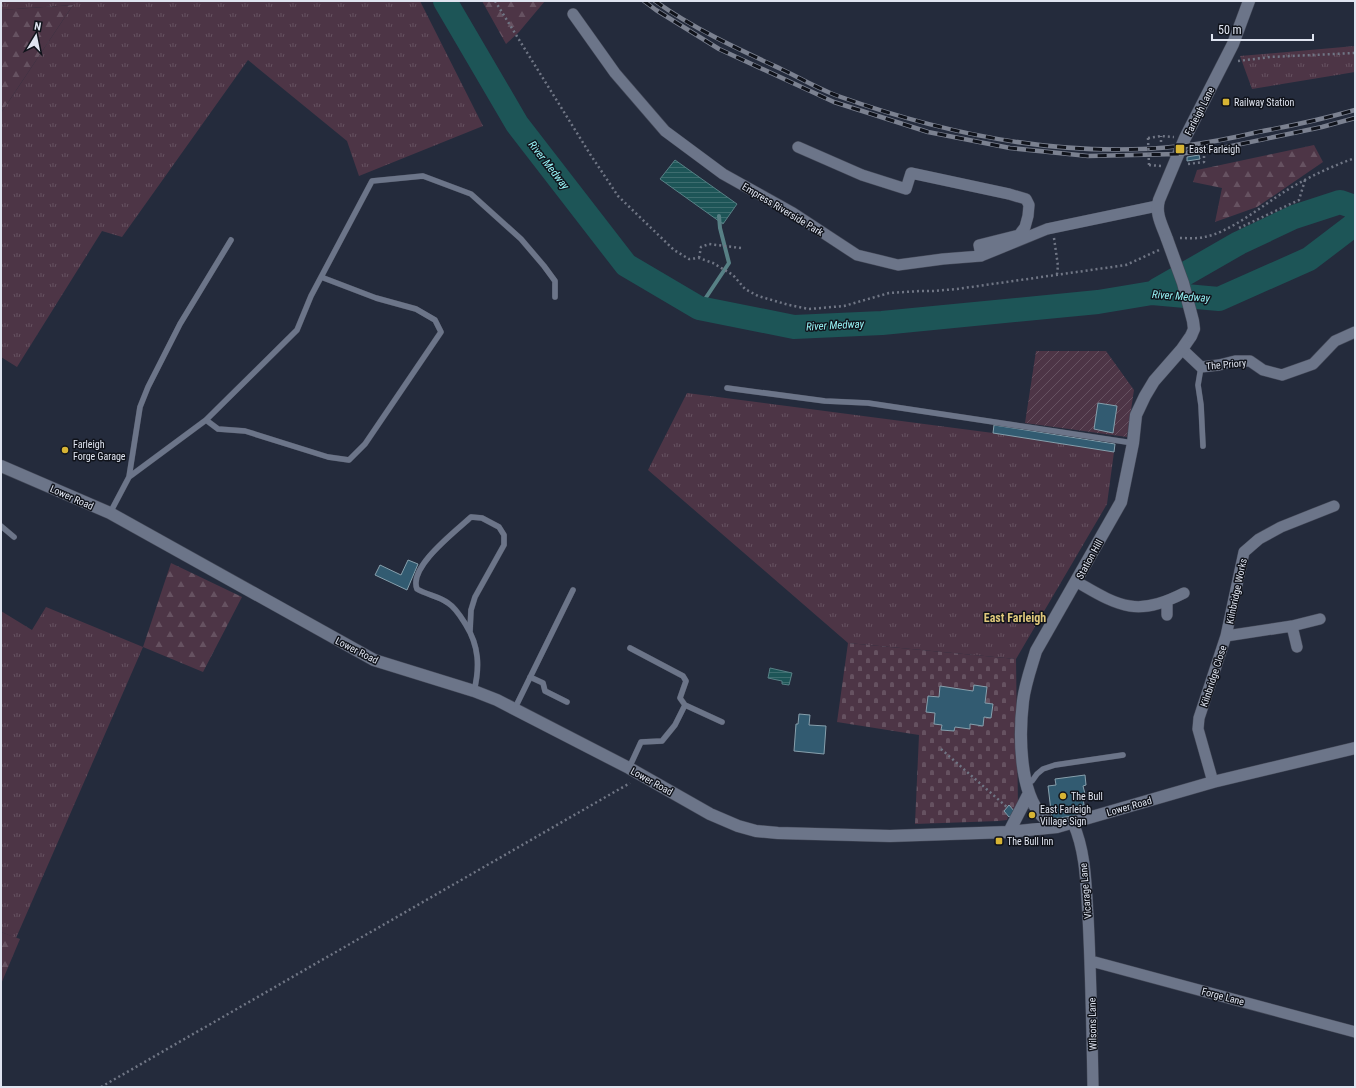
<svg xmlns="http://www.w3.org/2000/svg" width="1356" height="1088" font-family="'Roboto Condensed',sans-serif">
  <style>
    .grass { fill: url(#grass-tufts) }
    .forest { fill: url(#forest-firs) }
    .cemetery { fill: url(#cemetery-stones) }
    .garden { fill: url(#garden-furrows); fill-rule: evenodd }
    .water { fill: url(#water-rules); stroke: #578085 }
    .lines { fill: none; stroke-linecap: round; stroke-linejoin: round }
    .stream { stroke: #578085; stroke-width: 4 }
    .river { stroke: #1d5557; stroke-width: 24 }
    .building { fill: #325b71; stroke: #87a0ad }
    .lane-casing { stroke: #444958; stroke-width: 6 }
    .street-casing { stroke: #444958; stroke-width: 12 }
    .secondary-casing { stroke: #444958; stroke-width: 13 }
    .path { stroke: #707685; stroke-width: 2.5; stroke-dasharray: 2 3; stroke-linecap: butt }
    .lane { stroke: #6c7589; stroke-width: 5.5 }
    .street { stroke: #6c7589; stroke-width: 11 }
    .secondary { stroke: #6c7589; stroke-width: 12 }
    .rail-casing { stroke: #7b8190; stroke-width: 4.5 }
    .rail { stroke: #10131b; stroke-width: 3; stroke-dasharray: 9; stroke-linecap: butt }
    .secondary-bridge-casing { stroke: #444958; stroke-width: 13; stroke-linecap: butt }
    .path-bridge { stroke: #707685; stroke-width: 2.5; stroke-dasharray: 2 3; stroke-linecap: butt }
    .secondary-bridge { stroke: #6c7589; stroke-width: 12 }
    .poi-dot { fill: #d7b434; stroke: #10131b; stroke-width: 1.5 }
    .labels { text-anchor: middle; stroke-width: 3; stroke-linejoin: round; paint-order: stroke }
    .poi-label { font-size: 10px; fill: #dfe4f0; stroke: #10131b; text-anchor: start }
    .street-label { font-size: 10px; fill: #dfe4f0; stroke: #10131b }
    .water-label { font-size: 11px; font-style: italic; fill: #96f2f4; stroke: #10131b }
    .quarter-label { font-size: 12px; font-weight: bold; fill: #dfc87b; stroke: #10131b }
  </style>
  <defs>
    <pattern id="grass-tufts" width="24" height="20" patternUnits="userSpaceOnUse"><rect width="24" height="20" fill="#4d3546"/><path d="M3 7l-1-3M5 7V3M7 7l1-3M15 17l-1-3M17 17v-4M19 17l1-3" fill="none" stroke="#665261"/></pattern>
    <pattern id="forest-firs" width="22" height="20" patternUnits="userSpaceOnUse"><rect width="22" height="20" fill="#4d3546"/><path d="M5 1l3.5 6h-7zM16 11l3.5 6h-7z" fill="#665261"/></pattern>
    <pattern id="cemetery-stones" width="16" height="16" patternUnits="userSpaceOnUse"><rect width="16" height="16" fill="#4d3546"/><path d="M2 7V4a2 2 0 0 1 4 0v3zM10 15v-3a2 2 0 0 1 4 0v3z" fill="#665261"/></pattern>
    <pattern id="garden-furrows" width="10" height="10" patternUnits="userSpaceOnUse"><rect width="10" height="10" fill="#4d3546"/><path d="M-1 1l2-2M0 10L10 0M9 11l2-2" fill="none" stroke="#665261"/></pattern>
    <pattern id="water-rules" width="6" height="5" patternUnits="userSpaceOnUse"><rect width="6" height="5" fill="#1d5557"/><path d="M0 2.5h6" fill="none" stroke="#3d6d6f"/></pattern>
  </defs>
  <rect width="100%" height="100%" fill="#242b3c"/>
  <path class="grass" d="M1,1H420L483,126L359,176L347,141L248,60L122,237L102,231L17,367L1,357V113L73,5L1,10Z
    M1355,46V72L1252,89L1240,56Z
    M687,393L993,433L1114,452L1107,504L1016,659L848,643L648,470Z
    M46,607L143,647L16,938L1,932V611L32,630Z"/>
  <path class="forest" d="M482,1H545L519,32L506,44Z
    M73,5L1,113V10Z
    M1314,145L1323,162L1257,207L1215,222L1222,188L1193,182L1197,170Z
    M171,563L242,597L203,672L143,647Z
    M1,932L20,939L1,984Z"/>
  <path class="cemetery" d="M848,643L1016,659L1018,807L1007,814L1008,817L1007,820L998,821L915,824L919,735L837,722Z"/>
  <path class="garden" d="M1036,351H1106L1134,390L1127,437L1025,423ZM1098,403L1117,406L1113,432L1094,429Z"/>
  <path class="water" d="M675,160L737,204L723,224L660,179Z
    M770,668L792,673L789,685L782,684V681L768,678Z"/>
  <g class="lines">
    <path class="stream" d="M699,308L729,263L720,228L719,216"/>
    <path class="river" d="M445,1L517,124L626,265L699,308L794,327L882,323L1098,302L1152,293L1219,299L1309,259L1355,224
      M1157,290L1239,243L1294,217L1340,202L1355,207"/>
  </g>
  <path class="building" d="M1199,155L1200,159L1187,161V157Z
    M1098,403L1117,406L1113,433L1094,429Z
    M994,425L1115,444L1114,452L993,433Z
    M408,560L418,564L407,590L375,575L380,565L401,575Z
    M974,685L987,687L985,703L993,704L991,718L984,717L983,726L970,724V729L955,727L954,731L941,730L942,725L934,724L935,713L926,712L928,696L939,697L940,686L973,691Z
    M799,714L810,715L809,725L826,726L824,754L794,751L796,724H798Z
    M1085,775L1086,785L1083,786L1085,794L1076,795L1077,798L1083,797L1084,805L1078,806L1079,815L1052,819L1048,786L1056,785L1055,779Z
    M1009,805L1015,812L1009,817L1004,811Z"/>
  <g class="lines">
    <g class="lane-casing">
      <path id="lane" d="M1201,367L1198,385L1201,405L1203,446
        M727,388L825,401L868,403L1133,443
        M206,420L218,429L245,431L328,457L349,460L365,444L441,332L435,320L416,309L376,298L321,277
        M129,477L206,420L297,330L311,296L372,181L423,176L471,194L521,239L544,266L555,281V297
        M110,513L129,477L140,407L148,387L180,324L231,240
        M1,526L14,537
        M470,631L471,610L475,597L504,545V535L499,527L482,518L471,517C456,531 408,567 417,589C427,595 439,596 448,603C456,608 461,617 466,625C479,646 480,667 474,691
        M630,648L683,676L686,681L680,698L685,705
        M530,677L543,683L545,691L567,702
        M515,708L573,590
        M629,768L641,742L662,741L675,725L685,705L722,722
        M1026,783L1032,781L1037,774L1043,769L1055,765L1123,755"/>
    </g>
    <g class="street-casing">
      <path id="street" d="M573,14L615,73L665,131L723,174L793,213L857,255L898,265L943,259L981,256L1047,229L1157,206
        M798,147L862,175L906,189L911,173L1009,194L1026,199L1029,205L1028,216L1025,227L1019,235L979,245L981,256
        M1182,349L1201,367L1219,365L1235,361H1250L1263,370L1282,375L1313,364L1335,341L1355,332
        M1077,582C1093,591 1111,603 1130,606C1149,609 1168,601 1184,593
        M1167,601V615
        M1292,626L1297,647
        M1226,636L1244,552L1259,539L1281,527L1334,506
        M1213,782L1198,729L1199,718L1226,636L1292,626L1320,619
        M1073,823C1086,852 1086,885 1088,916C1091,973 1092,1030 1093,1087
        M1091,961L1355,1032"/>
    </g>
    <g class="secondary-casing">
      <path id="secondary" d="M1167,239C1162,225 1155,214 1159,200L1185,138L1233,44L1249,1
        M1,466L110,513L374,660L474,691L497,700L629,768L710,814L738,826L756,831L778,833L890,836L1009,832L1057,827L1213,782L1355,748
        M1057,827C1052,824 1046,820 1042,816C1019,791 1019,734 1023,701C1025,684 1031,668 1036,651L1121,502L1133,443L1136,415L1145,396L1154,381L1182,349L1191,336
        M1009,832L1029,793"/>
    </g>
    <path class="path" d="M495,1L590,154L618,196L674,250L689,259L699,258L713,263L733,275L745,289L758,296L789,305L809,309L844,306L889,293L920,291H933L957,289L1126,265L1159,250
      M1238,61L1270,57L1355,53
      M1148,138L1161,136L1174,137
      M1161,142V136
      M1188,164L1204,162V156
      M1149,165L1161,166
      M1239,228L1299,200L1305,180
      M1054,238L1058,266L1057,274
      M1180,238C1188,238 1197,239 1204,237C1229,233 1262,206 1284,192C1306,178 1330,167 1355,158
      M699,258L701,247L709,244L741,248
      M941,749L1008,808
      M101,1087L630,783"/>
    <use href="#lane" class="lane"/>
    <use href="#street" class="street"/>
    <use href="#secondary" class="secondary"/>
    <g class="rail-casing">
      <path id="rail" d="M644,1L656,10L719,49L834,102L928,132L1010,148L1088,156L1178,154L1217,149L1322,127L1355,118
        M655,1C694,29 738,49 781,69C800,78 819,89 838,96C947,135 1066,159 1182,146C1207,143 1233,138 1258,132C1291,126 1323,119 1355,110"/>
    </g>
    <use href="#rail" class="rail"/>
    <g class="secondary-bridge-casing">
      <path id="secondary-bridge" d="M1167,239L1183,283L1193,321L1194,329L1191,336"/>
    </g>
    <path class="path-bridge" d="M1148,138L1149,165"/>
    <use href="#secondary-bridge" class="secondary-bridge"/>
  </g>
  <g class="poi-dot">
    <rect x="1222" y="98" width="8" height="8" rx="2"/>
    <rect x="1175" y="144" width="10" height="10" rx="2"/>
    <circle cx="65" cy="450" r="4"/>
    <circle cx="1063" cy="796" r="4"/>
    <circle cx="1032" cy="815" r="4"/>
    <rect x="995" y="837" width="8" height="8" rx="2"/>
  </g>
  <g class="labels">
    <g class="poi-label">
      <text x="1234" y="106">Railway Station</text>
      <text x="1189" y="153">East Farleigh</text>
      <text x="73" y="448">Farleigh<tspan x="73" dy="12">Forge Garage</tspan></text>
      <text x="1071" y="800">The Bull</text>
      <text x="1040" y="813">East Farleigh<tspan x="1040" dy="12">Village Sign</tspan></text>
      <text x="1007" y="845">The Bull Inn</text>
    </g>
    <g class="street-label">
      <text transform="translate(1199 111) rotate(-63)" y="4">Farleigh Lane</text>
      <text transform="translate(783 209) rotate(31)" y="4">Empress Riverside Park</text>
      <text transform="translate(1226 364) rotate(-5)" y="4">The Priory</text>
      <text transform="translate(72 497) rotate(24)" y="4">Lower Road</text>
      <text transform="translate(1089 559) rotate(-61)" y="4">Station Hill</text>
      <text transform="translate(1236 591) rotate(-78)" y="4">Kilnbridge Works</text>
      <text transform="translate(357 650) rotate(27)" y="4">Lower Road</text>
      <text transform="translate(1213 676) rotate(-72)" y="4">Kilnbridge Close</text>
      <text transform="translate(652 781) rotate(29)" y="4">Lower Road</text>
      <text transform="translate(1129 806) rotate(-16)" y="4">Lower Road</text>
      <text transform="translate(1085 891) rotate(-95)" y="4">Vicarage Lane</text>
      <text transform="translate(1223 996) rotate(15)" y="4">Forge Lane</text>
      <text transform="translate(1092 1024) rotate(-91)" y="4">Wilsons Lane</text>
    </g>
    <g class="water-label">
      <text transform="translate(549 165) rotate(52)" y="4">River Medway</text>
      <text transform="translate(1181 296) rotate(4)" y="4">River Medway</text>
      <text transform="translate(835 325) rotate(-3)" y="4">River Medway</text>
    </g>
    <g class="quarter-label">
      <text x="1015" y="622">East Farleigh</text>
    </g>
  </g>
  <rect width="1356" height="1088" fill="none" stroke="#dfe4f0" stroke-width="4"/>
  <g transform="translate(36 36) rotate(10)" stroke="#10131b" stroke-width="3" paint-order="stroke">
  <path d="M0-3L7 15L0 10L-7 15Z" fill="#dfe4f0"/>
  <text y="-6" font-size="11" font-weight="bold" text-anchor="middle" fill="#dfe4f0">N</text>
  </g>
  <path d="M1212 34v6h101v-6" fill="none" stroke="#dfe4f0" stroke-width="2"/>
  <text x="1218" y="34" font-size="12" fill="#dfe4f0" stroke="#10131b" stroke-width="3" paint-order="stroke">50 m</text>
</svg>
